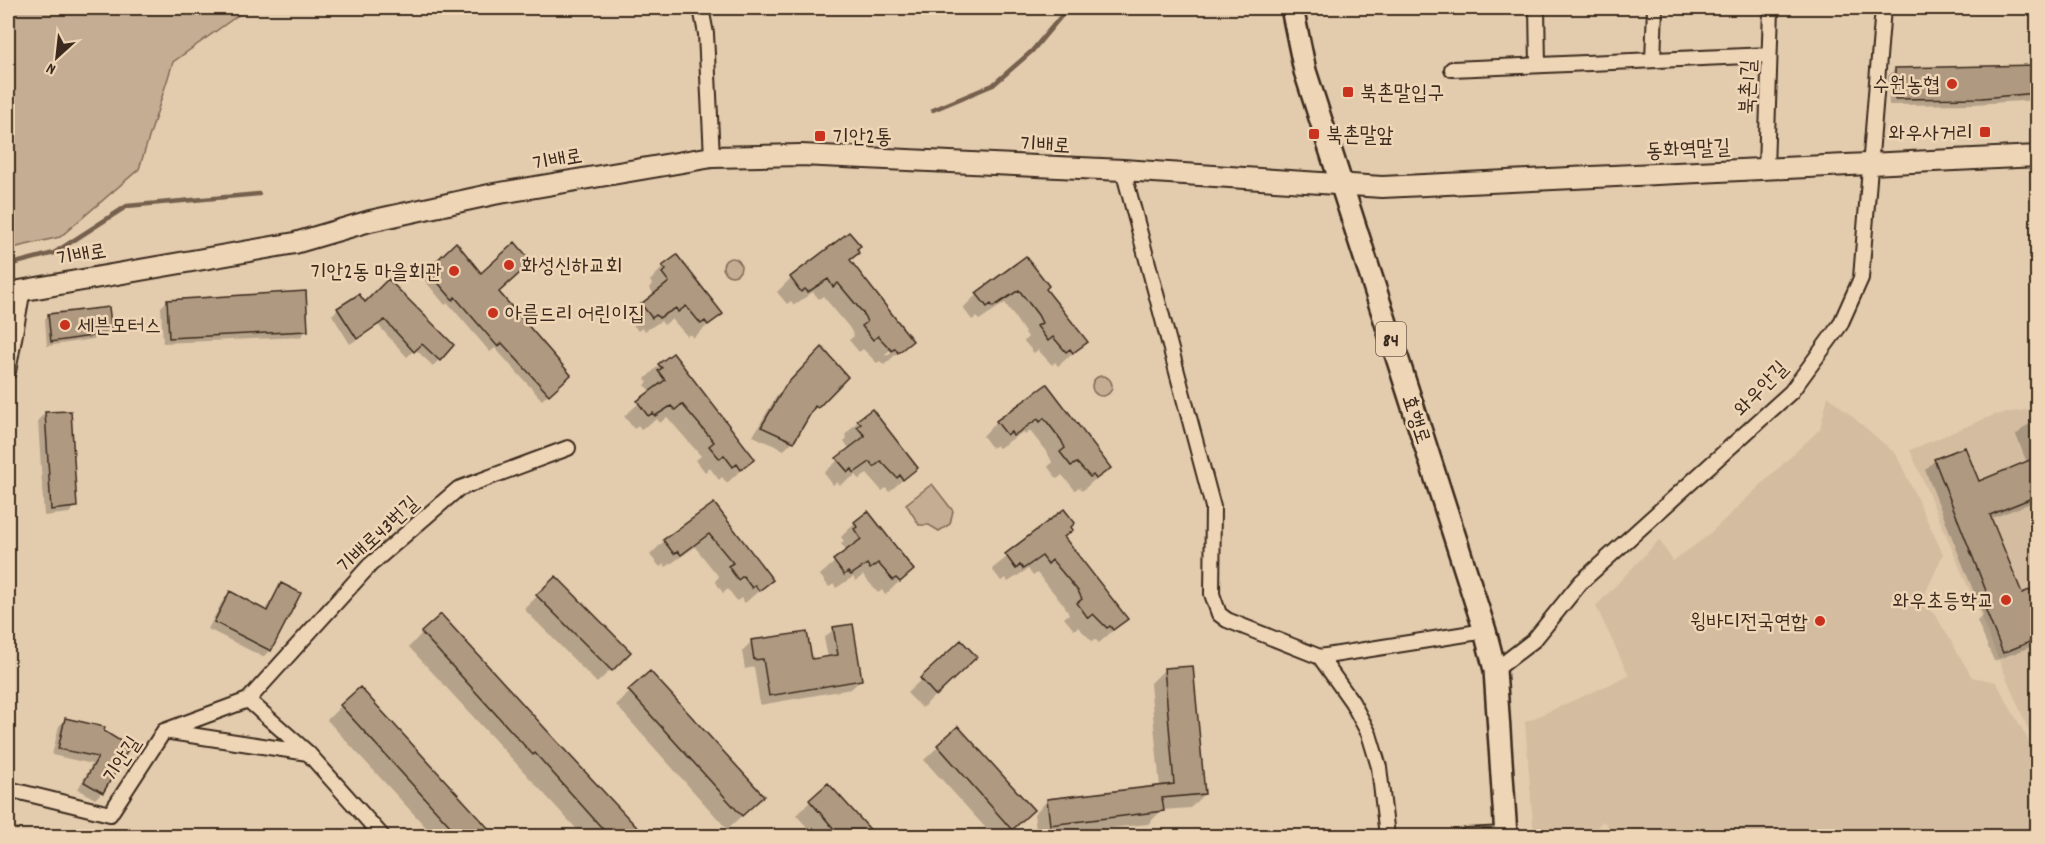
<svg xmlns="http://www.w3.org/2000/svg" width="2045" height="844" font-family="Dekko,'Poor Story',sans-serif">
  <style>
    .built { fill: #d3bca0 }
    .green { fill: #c4ad92; stroke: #806c58; stroke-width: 1.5 }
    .shadow { fill: #0003; fill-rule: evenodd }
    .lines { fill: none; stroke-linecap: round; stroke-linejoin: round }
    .stream { stroke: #74614e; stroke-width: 4.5 }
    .building { fill: #af9980; stroke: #3b2a1e; stroke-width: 1.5 }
    .street-casing { stroke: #3b2a1e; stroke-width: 18 }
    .secondary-casing { stroke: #3b2a1e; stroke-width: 24 }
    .primary-casing { stroke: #3b2a1e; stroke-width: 26 }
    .street { stroke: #eed5b6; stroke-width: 14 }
    .secondary { stroke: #eed5b6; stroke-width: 20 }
    .primary { stroke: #eed5b6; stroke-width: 21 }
    .poi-dot { fill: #c8321e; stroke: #eed5b6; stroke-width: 2 }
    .labels { text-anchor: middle; stroke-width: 5; stroke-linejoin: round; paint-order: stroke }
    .shield { fill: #eed5b6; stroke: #715d4c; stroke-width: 1.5 }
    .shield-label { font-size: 20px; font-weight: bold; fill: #3b2a1e }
    .poi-label { font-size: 21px; fill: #3b2a1e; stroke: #eed5b6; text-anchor: start }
    .street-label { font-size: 21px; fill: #3b2a1e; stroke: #eed5b6 }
  </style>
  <rect width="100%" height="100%" fill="#e3cbad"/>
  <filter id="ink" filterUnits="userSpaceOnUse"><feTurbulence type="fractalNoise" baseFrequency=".0167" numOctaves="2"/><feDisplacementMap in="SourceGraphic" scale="12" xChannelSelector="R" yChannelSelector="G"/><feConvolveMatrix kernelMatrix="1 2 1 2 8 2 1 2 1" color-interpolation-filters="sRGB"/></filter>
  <g filter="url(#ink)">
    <path class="built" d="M1828,396L1896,454L1943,554L1921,603L1936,616L1972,677L1996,682L2027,738L2037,768V836H1616L1603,821L1588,836H1534L1525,722L1629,676L1596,606L1659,540L1673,561L1705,538L1820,429Z
      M2037,408V750L1910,450L1994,415Z"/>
    <path class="green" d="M8,8H248L173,62L139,169L60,237L8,249Z
      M723 267a9 9 0 1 1 18 0a9 9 0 1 1-18 0Z
      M1092 386a10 10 0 1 1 20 0a10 10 0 1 1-20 0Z
      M932,484L953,511L950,524L939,531L929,525H919L906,504Z"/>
    <path class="shadow" d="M2038,66V100L1974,104L1889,105L1888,76L1895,69Z
      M455,244L569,375L542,400L495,348L490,352L448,303L445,305L422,277Z
      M1026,258L1044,289L1086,342L1058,366L1055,362L1052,365L1038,350L1034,353L1024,341L1028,337L1005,303L979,320L976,317L972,320L963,308L977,294Z
      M849,261L911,341L884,365L880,361L877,363L863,349L859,352L849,340L854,336L849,327L823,296L819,299L813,292L794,305L791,301L787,304L777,292L791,278ZM894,347V350L886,356L885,354Z
      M663,267L721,314L693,338L690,334L687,336L672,319L664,325L661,321L645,331L642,328L638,331L628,318L655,295L649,288L652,284L650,281Z
      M167,301L307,330L300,337L163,343L161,307Z
      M365,305L452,346L433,366L415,349L407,357L378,325L350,344L332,315L338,309Z
      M49,315L111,333L106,337L47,346L45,319Z
      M812,359L817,407L807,417L793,441L784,450L753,436L776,397Z
      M659,365L753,459L727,483L722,477L719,480L710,468L705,472L696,460L701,456L667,417L660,423L657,419L641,429L638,425L634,429L624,416L651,393L645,385L648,382L645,379Z
      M1046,386L1109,467L1082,491L1079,487L1075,490L1062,475L1057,479L1048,467L1052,462L1048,454L1030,431L1025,435L1023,432L999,448L996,445L992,448L983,436L996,422Z
      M45,413L76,506L69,513L44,516L38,420Z
      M858,421L916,468L889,492L886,488L882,491L867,474L859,479L856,475L840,485L837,482L833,485L824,473L850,449L844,442L847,439L845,435Z
      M2038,421V511L2035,512L2031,503L1990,519L2021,595L2038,588V644L1994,661L1977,621L1983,615L1925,470L1935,460L1978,483L2027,463L2016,435L2026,426Z
      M713,505L771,580L745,603L741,598L737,601L728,589L723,593L715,581L719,577L695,547L666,567L664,564L660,567L650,555L664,541Z
      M1064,511L1071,530L1063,538L1126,619L1099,643L1095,639L1092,641L1078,627L1074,630L1064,618L1069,614L1064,605L1037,573L1033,576L1028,569L1008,582L1006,578L1001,581L992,569Z
      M855,523L912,570L885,595L882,590L878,593L863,575L856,581L853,577L836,588L834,584L829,587L820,575L847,551L841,544L844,541L841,537Z
      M556,578L629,652L597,683L524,609Z
      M281,585L270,650L263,657L208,629L223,600L230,593L264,611Z
      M834,629L861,680L851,689L760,705L754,667L745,669L742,651L751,642L810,661L828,658L824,638Z
      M422,633L644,836H583L409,647Z
      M961,642V671L922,708L907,693Z
      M1164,670L1204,794L1190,808L1162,810L1148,824L1037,836L1034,814L1048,800L1160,787L1150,684Z
      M630,692L748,810L727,829L616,705Z
      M341,706L494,836H434L327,720Z
      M66,719L103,728L102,792L95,799L78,789L92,764L52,755L59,726Z
      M958,728L1018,824L1004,836H993L924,760Z
      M828,785L875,836H815L796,815Z"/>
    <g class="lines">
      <path class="stream" d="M933,110L993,85L1032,51L1068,8
        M8,265L54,253L127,206L259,194"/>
    </g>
    <path class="building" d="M2037,65V93L1982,98L1895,99V68Z
      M849,232L861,246L857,249L859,253L850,260L913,341L898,353L895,348L892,351L878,336L873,340L862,326L867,322L863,313L838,283L833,287L828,279L808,292L805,289L801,292L790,277Z
      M456,242L481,273L515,242L532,262L499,292L571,375L549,395L502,343L498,347L455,297L453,300L427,270Z
      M677,255L723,314L708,325L705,321L701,324L686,306L678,312L676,308L659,318L656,315L652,318L641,304L669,282L662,273L666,270L662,266Z
      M1026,256L1049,286L1046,289L1088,342L1073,353L1070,349L1066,352L1053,337L1048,341L1037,326L1042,323L1038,315L1019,290L993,307L991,304L987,307L976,293Z
      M388,279L454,345L440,361L422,344L414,352L385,320L357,339L337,308L359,294L365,302Z
      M306,291L308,331L169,338L167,300Z
      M109,307L112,333L51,342L48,314Z
      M822,347L848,377L818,408L815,406L794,442L761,427L785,386Z
      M673,353L755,459L741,470L737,464L733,467L724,455L720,459L709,446L714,442L682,404L675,410L671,406L655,416L653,413L648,416L637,401L665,380L658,371L662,368L658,364Z
      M1047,384L1111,468L1096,479L1093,475L1090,477L1077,463L1071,466L1060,452L1065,448L1061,440L1044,418L1040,422L1038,419L1013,436L1011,432L1007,435L996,421Z
      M872,409L918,468L903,480L900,475L897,478L881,461L874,467L870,462L854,473L852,469L848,472L836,458L865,436L857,427L861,424L857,420Z
      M71,411L77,507L51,510L45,412Z
      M1965,447L1979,481L2037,457V496L1990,515L2022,593L2037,587V639L2003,653L1986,611L1992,606L1934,459Z
      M714,503L773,580L759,591L755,585L752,588L743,576L738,580L728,566L733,563L709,534L681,555L678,551L674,554L663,540Z
      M1064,509L1075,523L1071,527L1073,530L1064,537L1128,619L1113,630L1110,626L1107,628L1093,614L1088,618L1077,603L1082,599L1078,591L1052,560L1048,564L1042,556L1023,569L1020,565L1016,569L1005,554Z
      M868,511L914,570L900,582L896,578L893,580L878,563L870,569L867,564L851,575L848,572L844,575L833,560L861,539L854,529L857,527L854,522Z
      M556,576L631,652L612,671L536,595Z
      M281,583L301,593L271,651L214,622L230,591L267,611Z
      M441,614L562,747L646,837H610L535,753L533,755L421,632Z
      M853,624L862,680L769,696L763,659L754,660L751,640L807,632L812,659L838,655L833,627Z
      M961,640L977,657L936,696L920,678Z
      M1193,666L1205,794L1162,798L1164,811L1050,825L1047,799L1174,784L1164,668Z
      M650,671L764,796L742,816L628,690Z
      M360,687L482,821L496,837H460L340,705Z
      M65,718L105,727L104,731L130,747L103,793L84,782L98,757L58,749Z
      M958,726L1034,810L1012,830L937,745Z
      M828,783L877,837H841L809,800Z"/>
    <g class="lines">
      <g class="street-casing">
        <path id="street" d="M701,8L706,34L712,157
          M1537,8L1538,65
          M1653,60L1655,8
          M1452,69L1769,55
          M1766,169L1771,8
          M1123,170L1213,507L1212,594L1219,614L1227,620L1320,657L1352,702L1369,734L1379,767L1387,836
          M8,372L23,289
          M1320,657L1485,631
          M1495,670L1534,640L1581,582L1791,392L1840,325L1861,278L1883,8
          M248,700L308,753L382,836
          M164,731L248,700L370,565L458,489L568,448
          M8,789L110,814L164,731L308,753
          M1466,836L1505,834"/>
      </g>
      <g class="secondary-casing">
        <path id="secondary" d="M8,293L295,243L370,221L494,194L712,157L801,155L1123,170L1382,187L2038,156"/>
      </g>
      <g class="primary-casing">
        <path id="primary" d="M1292,8L1305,71L1485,631L1495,670L1506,836"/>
      </g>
      <use href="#street" class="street"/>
      <use href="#secondary" class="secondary"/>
      <use href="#primary" class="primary"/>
    </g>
  </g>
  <g class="poi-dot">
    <circle cx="1952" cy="84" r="6"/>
    <rect x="1342" y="86" width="12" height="12" rx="3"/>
    <rect x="1979" y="126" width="12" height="12" rx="3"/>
    <rect x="1308" y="128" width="12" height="12" rx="3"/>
    <rect x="814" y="130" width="12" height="12" rx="3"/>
    <circle cx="509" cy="265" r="6"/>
    <circle cx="454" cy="271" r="6"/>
    <circle cx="493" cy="313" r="6"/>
    <circle cx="65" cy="325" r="6"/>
    <circle cx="2006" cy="600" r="6"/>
    <circle cx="1820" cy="621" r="6"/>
  </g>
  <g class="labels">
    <rect class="shield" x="1376" y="322" width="30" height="34" rx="4.5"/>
    <g class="shield-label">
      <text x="1391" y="346">84</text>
    </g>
    <g class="poi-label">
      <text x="1940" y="91" text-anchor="end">수원농협</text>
      <text x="1360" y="99">북촌말입구</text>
      <text x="1973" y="139" text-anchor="end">와우사거리</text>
      <text x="1326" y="141">북촌말앞</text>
      <text x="832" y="143">기안2통</text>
      <text x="521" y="272">화성신하교회</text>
      <text x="442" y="278" text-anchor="end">기안2동 마을회관</text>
      <text x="505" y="320">아름드리 어린이집</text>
      <text x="77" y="332">세븐모터스</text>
      <text x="1994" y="607" text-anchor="end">와우초등학교</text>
      <text x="1808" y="628" text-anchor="end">윙바디전국연합</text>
    </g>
    <g class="street-label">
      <text transform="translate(1747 87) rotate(-88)" y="7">북촌1길</text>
      <text transform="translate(1045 144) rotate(3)" y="7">기배로</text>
      <text transform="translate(1688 148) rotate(-3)" y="7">동화역말길</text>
      <text transform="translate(557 159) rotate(-10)" y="7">기배로</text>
      <text transform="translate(81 254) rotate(-10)" y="7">기배로</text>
      <text transform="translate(1760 388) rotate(-46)" y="7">와우안길</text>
      <text transform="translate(1417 419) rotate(72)" y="7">효행로</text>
      <text transform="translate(377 534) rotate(-43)" y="7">기배로43번길</text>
      <text transform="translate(121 759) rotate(-57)" y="7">기안길</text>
    </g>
  </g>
  <rect width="2045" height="844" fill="none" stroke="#eed5b6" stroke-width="30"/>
  <rect x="15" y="15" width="2015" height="814" fill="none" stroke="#3b2a1e" stroke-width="2" filter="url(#ink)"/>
  <g transform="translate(57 57) rotate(207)" stroke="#eed5b6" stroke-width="4.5" paint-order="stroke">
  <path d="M0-4.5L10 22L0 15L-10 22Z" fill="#3b2a1e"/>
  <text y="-9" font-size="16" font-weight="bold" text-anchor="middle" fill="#3b2a1e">N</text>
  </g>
</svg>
